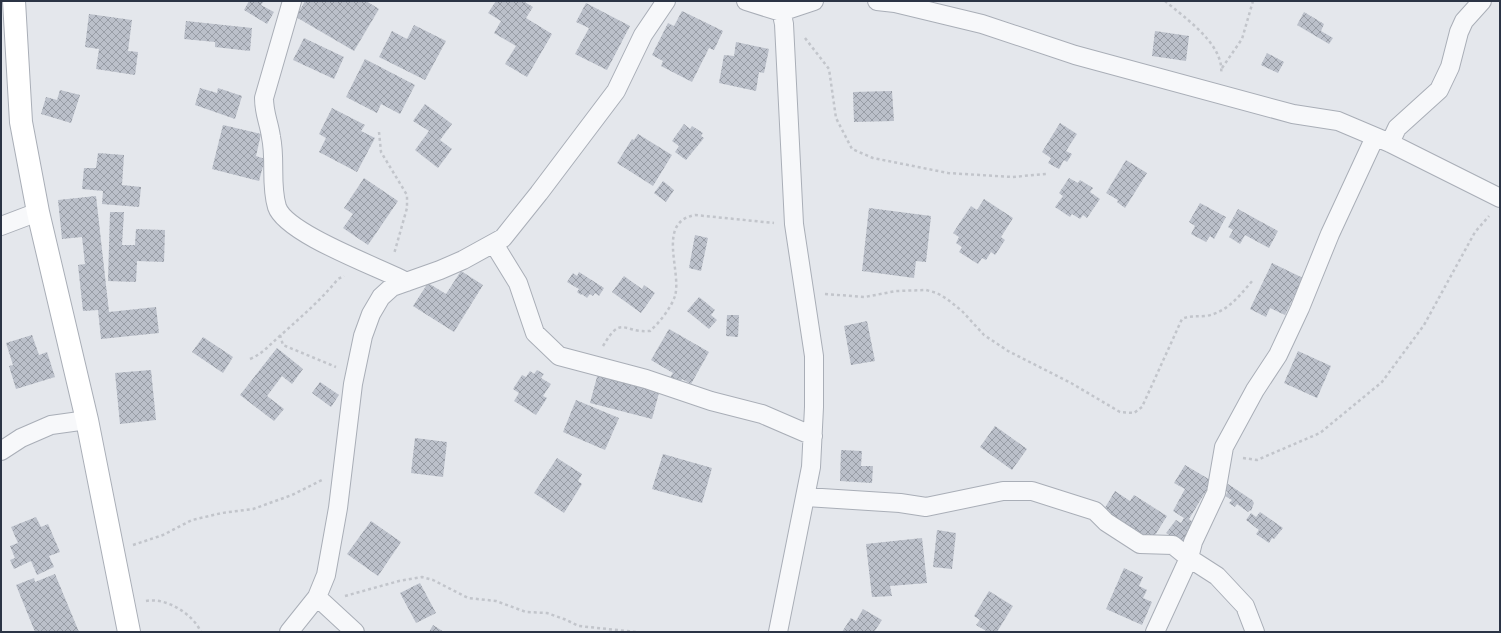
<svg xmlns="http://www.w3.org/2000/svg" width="1501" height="633" font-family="'PT Sans Narrow',sans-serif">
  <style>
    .building { fill: url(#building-cross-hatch) }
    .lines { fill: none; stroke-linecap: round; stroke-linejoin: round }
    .street-casing { stroke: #a9aeb7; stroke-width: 20 }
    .secondary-casing { stroke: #a9aeb7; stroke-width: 24 }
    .path { stroke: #c2c5cb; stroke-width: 2.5; stroke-dasharray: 3 3; stroke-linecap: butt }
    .street { stroke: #f7f8fa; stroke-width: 18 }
    .secondary { stroke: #fff; stroke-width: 22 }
  </style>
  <defs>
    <pattern id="building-cross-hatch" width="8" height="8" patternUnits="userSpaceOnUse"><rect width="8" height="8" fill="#bbc0ca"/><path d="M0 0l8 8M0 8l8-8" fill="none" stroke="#989da6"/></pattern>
  </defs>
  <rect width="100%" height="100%" fill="#e4e7ec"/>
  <path class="building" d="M249,1H264L261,5L274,12L267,24L244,10Z
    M305,1H366L379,9L354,51L296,17Z
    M496,1H523L533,7L526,18L552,34L527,77L505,64L516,46L494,33L501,21L488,13Z
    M586,3L630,26L607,70L575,54L589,28L576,22Z
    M682,11L723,31L714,50L709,48L692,82L661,66L663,61L652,55L668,23L674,26Z
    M1304,12L1324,24L1321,31L1333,38L1329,44L1297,25Z
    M89,14L132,20L128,51L138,52L135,75L96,69L99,49L85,47Z
    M186,21L252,28L250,51L215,47V42L184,39Z
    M414,25L446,41L425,80L379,57L392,31L407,39Z
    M1155,31L1189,36L1186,61L1152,56Z
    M304,38L344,57L334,79L293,60Z
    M736,42L769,49L764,73L759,72L756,91L719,83L724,55L734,56Z
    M1267,53L1284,62L1278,73L1261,65Z
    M365,59L415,85L400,114L381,104L377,113L346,97Z
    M200,88L217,93L218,88L242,96L235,119L195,105Z
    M60,90L80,95L71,123L41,114L46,97L57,100Z
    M892,91L894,121L854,122L853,92Z
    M425,104L452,124L440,140L452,149L438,168L415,150L429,131L413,121Z
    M332,108L365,125L361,131L375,138L357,172L319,152L326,138L319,134Z
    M1060,123L1077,134L1066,151L1072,154L1067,162L1064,160L1059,169L1048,163L1051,158L1042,152Z
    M684,124L690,129L692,126L703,133L701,136L704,138L686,160L675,152L679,146L672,141Z
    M223,125L261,134L256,156L265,159L259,181L212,169Z
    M638,134L672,155L653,186L617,163L632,139L634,140Z
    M98,153L124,155L122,185L141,187L139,207L102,204L103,191L82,189L84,168H96Z
    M1126,160L1147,173L1125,208L1117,202L1118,200L1106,193Z
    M364,178L398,201L368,245L343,228L353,214L344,208Z
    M1069,178L1078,183L1080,180L1093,188L1090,192L1100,199L1087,218L1083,215L1080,219L1072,214L1070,217L1055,207L1063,196L1059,193Z
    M663,181L674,190L666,202L654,193Z
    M96,196L109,312L156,307L159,333L101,339L98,310L83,311L78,265L85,264L82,237L62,239L58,200Z
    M984,199L1013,218L1001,237L1005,240L995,255L991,252L986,260L982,258L978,264L959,252L962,247L956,243L959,237L953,233L971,206L977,210Z
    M1200,203L1226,217L1214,239L1210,236L1206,242L1191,234L1195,226L1189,222Z
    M869,208L931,216L926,262L916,261L914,278L862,271Z
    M1238,209L1278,231L1269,248L1245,235L1240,244L1229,237L1233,230L1228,227Z
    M110,212H124L122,245H135L136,229L165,230L164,262L137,261L136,282L108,281Z
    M695,235L708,238L701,271L689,268Z
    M1272,263L1303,278L1285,315L1270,308L1266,317L1250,309Z
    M461,271L483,285L454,332L413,306L428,283L446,294Z
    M579,272L604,288L599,296L595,293L593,296L590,294L587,298L582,294L581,295L577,292L579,289L567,282L573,273L577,276Z
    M624,276L642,289L644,285L655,293L641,313L612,292Z
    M699,297L715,310L711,315L717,320L709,329L687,311Z
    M727,315H739L738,337L726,336Z
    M867,321L875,361L851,365L844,326Z
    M669,329L709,352L691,384L682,379L680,383L670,378L673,373L651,360Z
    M32,335L39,355L47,352L55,377L16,389L9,366L13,365L6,343Z
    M203,337L233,357L223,373L192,352Z
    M277,348L303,369L292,384L282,376L267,396L284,409L274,421L240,395Z
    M1298,351L1331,366L1317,398L1284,383Z
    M151,370L156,420L120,424L115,373Z
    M537,370L544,374L541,378L551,384L543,396L547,398L536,415L514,401L519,393L513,389L522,375L526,377L530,371L534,374Z
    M598,373L660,389L652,419L590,403Z
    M320,382L339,395L331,407L312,393Z
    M576,400L619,418L605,450L563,432Z
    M995,426L1027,449L1012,470L980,447Z
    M415,438L447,442L443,477L411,473Z
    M841,450L862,451L861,466H873L872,483L840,481Z
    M663,454L712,468L702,503L652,489Z
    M557,458L582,474L578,481L582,484L564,513L534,493Z
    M1185,465L1212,481L1189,519L1194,523L1186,534L1189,536L1183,544L1166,533L1176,520L1181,523L1184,518L1173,511L1185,489L1174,483Z
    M1228,484L1252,500L1254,503L1251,511L1250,510L1248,512L1237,504L1235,507L1229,503L1232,500L1225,496L1228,492L1224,490Z
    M1115,491L1130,501L1134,495L1167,516L1152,540L1103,511Z
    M1260,512L1283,528L1274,539L1272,538L1269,543L1256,534L1259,530L1246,520L1251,513L1256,517Z
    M36,517L41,527L48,524L60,552L49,556L54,567L37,575L31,561L14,569L10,560L15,558L10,546L18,543L11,527Z
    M371,521L401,542L378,576L347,554Z
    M937,530L956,533L952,569L933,567Z
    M922,538L927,583L890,586L892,596L872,597L866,544Z
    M1124,568L1143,577L1139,586L1147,590L1143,598L1152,602L1142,625L1106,609Z
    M55,574L79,632H35L16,585L34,578L35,582Z
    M420,583L436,613L416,623L400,593Z
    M989,591L1013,606L997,632H988L976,625L980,620L974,616Z
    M863,609L882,620L874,632H842L851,618L856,621Z
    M433,625L444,632H429Z"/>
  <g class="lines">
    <g class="street-casing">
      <path id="street" d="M292,1L264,98C264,114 269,122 271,137C276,160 270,184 277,207C286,234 381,268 407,282
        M746,1L781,12L814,1
        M877,1L895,3L982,24L1075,55L1293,114L1338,121L1390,143L1500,198
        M1390,143L1397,128L1439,90L1450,67L1459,32L1464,21L1482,1
        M1,226L38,212
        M494,244L518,283L535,333L559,356L646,379L711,401L762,414L813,436
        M1,451L21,438L51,425L87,420
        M806,497L900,503L926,507L1003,491H1032L1095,511L1106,522L1140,544L1173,545L1189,558L1217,576L1245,606L1255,632
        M317,597L355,632
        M289,632L317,597L326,575L338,508L353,384L363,336L371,314L381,297L392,287L440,270L463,260L503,238L539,193L616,91L643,35L666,1
        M778,632L811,467L814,407V356L794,224L784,24L779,1
        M1155,632L1189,558L1193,542L1216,493L1224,447L1255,390L1278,355L1300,308L1330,234L1375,137"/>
    </g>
    <g class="secondary-casing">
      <path id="secondary" d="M14,1L21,122L38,212L87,420L129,632"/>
    </g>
    <path class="path" d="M1165,1C1185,18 1225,45 1221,74
      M805,38L829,69L836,118L852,149L873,158L948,173L1012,177L1046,174
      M1222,68L1242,39L1253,1
      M379,132L381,152L407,195V208L394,254
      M825,294L865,297L896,291L926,290L937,293L947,299L962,311L984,335L1008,351L1071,383L1120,412L1134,413L1142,407L1182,319C1190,315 1197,317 1206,316C1228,312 1240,295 1253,280
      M280,335L283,345L336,367
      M603,346C622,314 622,333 650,331C659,323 671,308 675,296C682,271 656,222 695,215L774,223
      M250,359C264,353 269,345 281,335C302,316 320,301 338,279L344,276
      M1243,458L1257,460L1320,433L1382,382L1424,325L1475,232L1489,216
      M133,545L163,535L192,520L222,513L253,509L292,495L322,480
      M345,596L399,581L422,577L433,580L468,598L496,601L526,612L547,613L564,619L579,626L636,632
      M146,601C166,597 193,614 201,632"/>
    <use href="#street" class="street"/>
    <use href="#secondary" class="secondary"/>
  </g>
  <rect width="1501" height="633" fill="none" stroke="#2b3445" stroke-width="4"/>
</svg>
